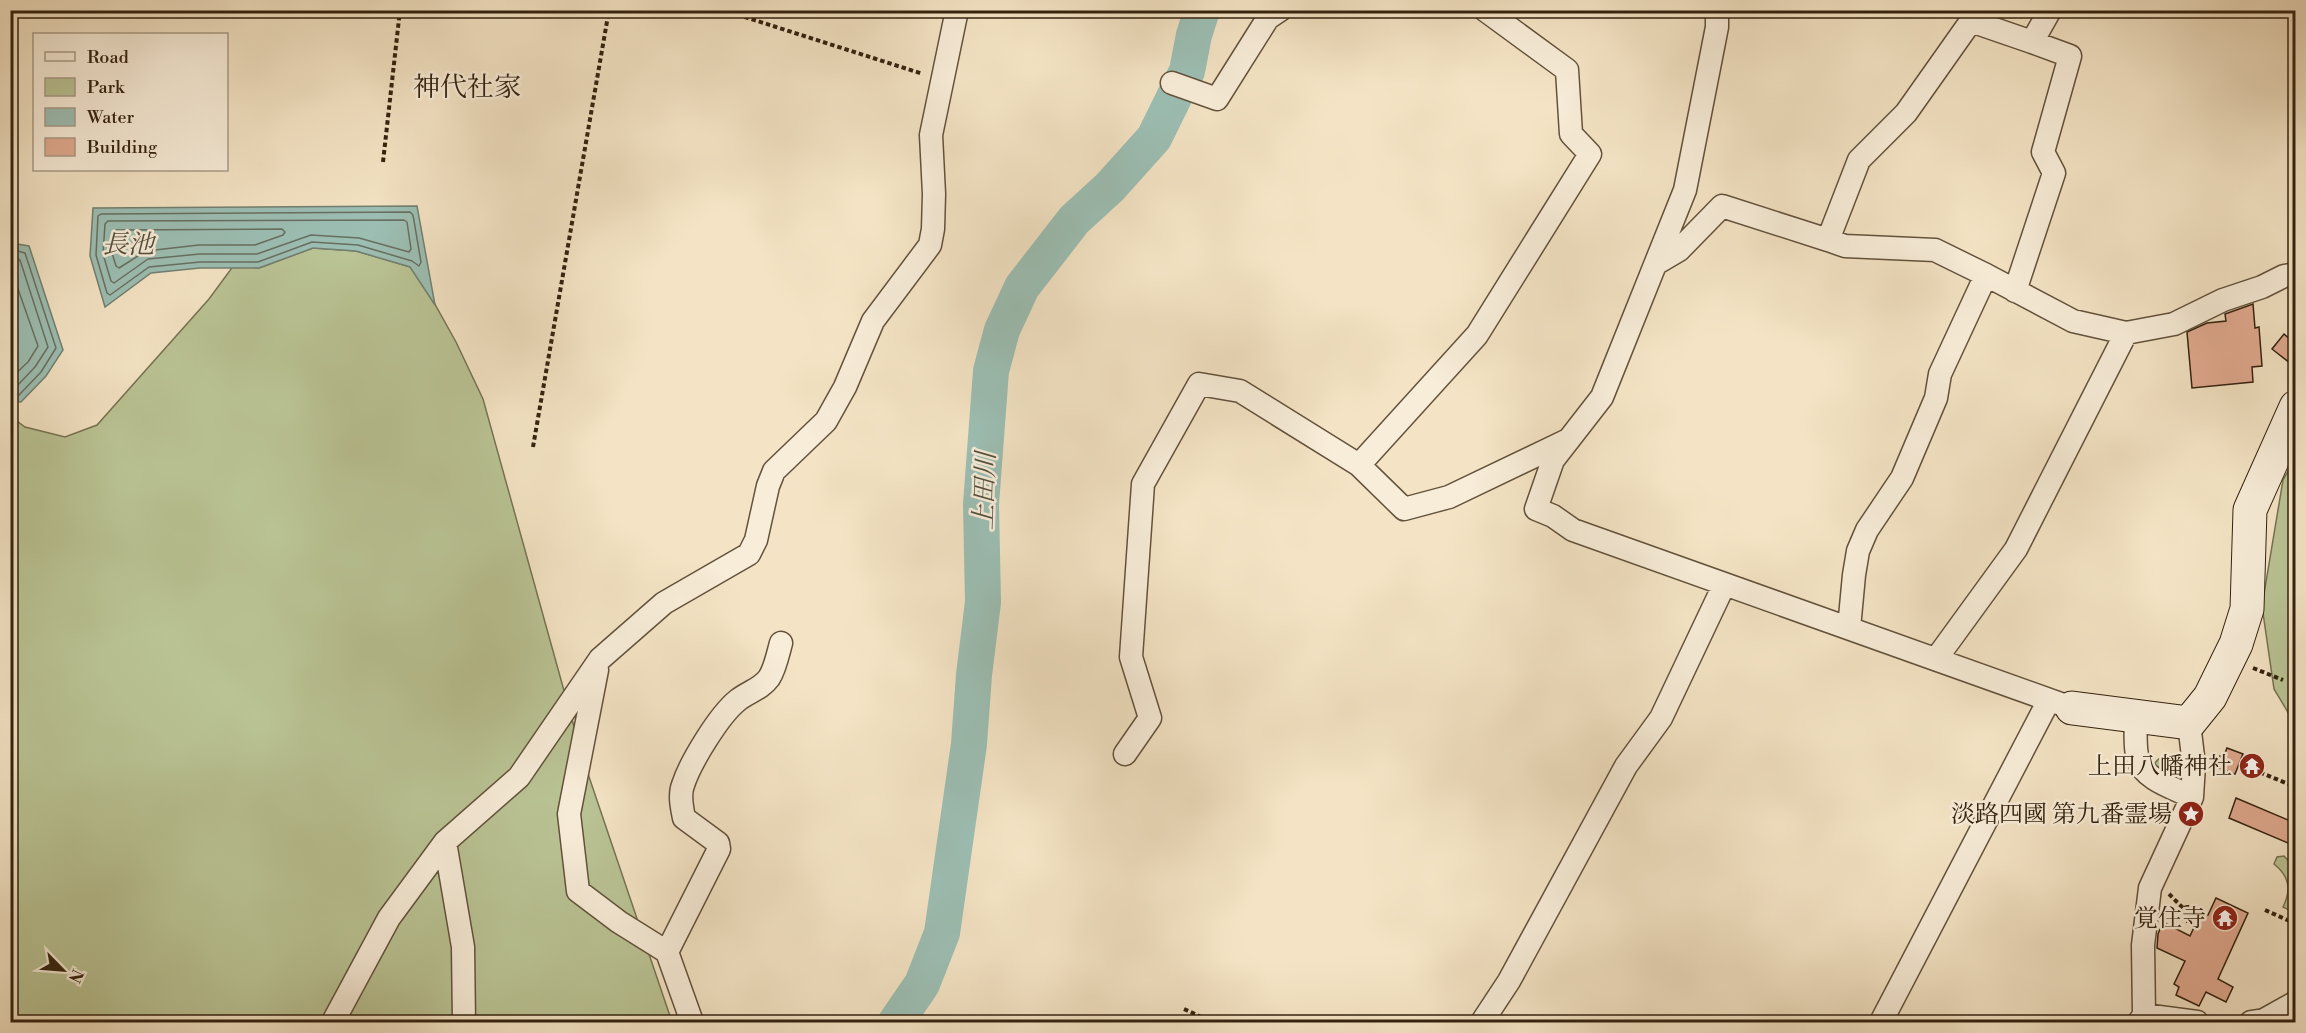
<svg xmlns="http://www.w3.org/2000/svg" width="2306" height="1033" font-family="'Libre Bodoni','Noto Serif JP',serif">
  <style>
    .green { fill: #bac495; stroke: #767352; stroke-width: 1.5 }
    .water { fill: #9cbfb4; stroke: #728072; stroke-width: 1.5 }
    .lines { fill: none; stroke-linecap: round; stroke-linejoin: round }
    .shore { stroke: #687062; stroke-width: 1.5 }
    .river { stroke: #9cbfb4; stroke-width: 36 }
    .building { fill: #e2ab91; stroke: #33220f; stroke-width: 1.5 }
    .street-casing { stroke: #63523c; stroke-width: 25 }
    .secondary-casing { stroke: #33220f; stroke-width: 35 }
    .path { stroke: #33220f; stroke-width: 4; stroke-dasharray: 4.5 3; stroke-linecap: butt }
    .street { stroke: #f8edd9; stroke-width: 22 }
    .secondary { stroke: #f8edd9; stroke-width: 33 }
    .labels { text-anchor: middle; stroke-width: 5; stroke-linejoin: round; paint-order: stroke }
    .poi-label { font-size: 24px; fill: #33220f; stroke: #f8edd9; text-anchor: end }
    .water-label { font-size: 26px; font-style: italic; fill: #525141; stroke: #f8edd9 }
    .quarter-label { font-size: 27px; fill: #33220f; stroke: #f8edd9 }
  </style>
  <rect width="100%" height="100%" fill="#f4e4c5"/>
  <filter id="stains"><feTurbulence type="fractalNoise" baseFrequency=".00333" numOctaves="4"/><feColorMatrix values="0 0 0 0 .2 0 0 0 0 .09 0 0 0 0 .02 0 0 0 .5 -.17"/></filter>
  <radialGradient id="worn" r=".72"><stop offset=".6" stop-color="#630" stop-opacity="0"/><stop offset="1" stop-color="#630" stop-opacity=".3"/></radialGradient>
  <path class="green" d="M313,248L356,251L411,267L422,281L456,342L483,399L583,759L672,1022H11L10,416L25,427L65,437L97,425L209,299L234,265L259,268Z
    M2295,459V722L2292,719L2274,689L2262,606L2283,480Z
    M2167,755L2181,762L2186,773L2185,782L2153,768C2155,760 2160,757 2167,755Z
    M2284,856L2295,868V909L2293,912L2283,907C2292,889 2289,876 2274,864L2277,857Z"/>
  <path class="water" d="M417,206L435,305L410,267L356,251L313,248L259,268H200L151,273L105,307L90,256L93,208Z
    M11,243L29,246L63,350L46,376L21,402L11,401Z"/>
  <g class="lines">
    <path class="shore" d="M410,212L413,215L421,262L419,266L412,261L358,245L312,242L258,262H200L149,267L110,295L107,293L96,255L98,216L101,214Z
      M404,220L407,222L411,249L409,252L359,238L311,235L257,254H200L148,259L114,283L111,281L103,254L105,224L108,221Z
      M282,229L285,232L283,235L255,245H199L146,251L119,268L116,266L112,253L114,233L116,230Z
      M10,249L25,253L56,348L41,372L19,395H10
      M10,256L20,260L48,347L35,367L16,387L10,388
      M10,266L38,346L28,362L10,379"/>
    <path class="river" d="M896,1022L922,984L942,933L969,744L974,675L983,602L981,504L991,371L1002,330L1022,287L1074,220L1110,187L1154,138L1187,71L1194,35L1202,10"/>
  </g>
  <path class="building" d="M2253,304L2255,328L2259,327L2262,366L2252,367L2253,382L2192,388L2187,332L2207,323L2226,321L2225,314Z
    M2284,334L2295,344V367L2272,349Z
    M2227,748L2243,754L2235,774L2219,768Z
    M2236,798L2295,823V846L2229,818Z
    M2216,898L2248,913L2218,979L2233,987L2226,1002L2206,992L2199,1006L2176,995L2179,987L2174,984L2185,961L2157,948L2158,934L2163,922L2190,936L2201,912L2208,915Z"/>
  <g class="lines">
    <g class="street-casing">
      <path id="street" d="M1717,10V27L1685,190L1602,397L1553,460L1536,509L1553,516L1573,530L2072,708
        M1172,83L1217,99L1268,18L1280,10
        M1828,240L1845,246L1935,250L1986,275
        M1657,263L1679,250L1722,206L1828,240L1859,160L1906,113L1971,21L2032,42
        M2015,291L2054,173L2043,152L2070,56L2032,42L2050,10
        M1359,465L1404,509L1449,497L1566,441
        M1849,628L1854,575L1858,551L1867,530L1902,478L1936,398L1940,374L1986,275L2073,321L2126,333L2174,324L2223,300L2262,287L2284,276L2296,274
        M1936,659L2016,549L2126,333
        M597,670L569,814L578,891L619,922L667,952L692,1022
        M2136,716C2136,729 2134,747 2138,759C2144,780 2174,788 2192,797
        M1125,754L1150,718L1131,657L1143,484L1199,384L1240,391L1359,465L1477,335L1590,154L1571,134L1567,70L1485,10
        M445,842L463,947L464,1022
        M667,952L719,849L718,843L684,818C682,808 679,795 683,785C690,763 719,715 738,700C748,692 761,689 769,678C775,669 778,654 781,643
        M2144,1015L2197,1022
        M333,1022L389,918L445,842L519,777L600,659L664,603L749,554L756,540L768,486L774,471L826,421L845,387L873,321L930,245L933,229L934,194L931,135L957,10
        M1482,1022L1509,981L1626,766L1661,718L1724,585
        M1881,1022L2049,700
        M2139,1022L2144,1015L2143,945L2150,888L2192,797L2194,765L2189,723
        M2251,1022L2264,1020L2296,1002"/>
    </g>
    <g class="secondary-casing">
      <path id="secondary" d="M2072,708L2189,723L2210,697L2236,644L2247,609L2250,510L2296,407"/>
    </g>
    <path class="path" d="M723,10L923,74
      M383,162L400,10
      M533,447L609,10
      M2253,668L2283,680
      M2212,754L2223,758
      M2239,764L2296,787
      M2169,894L2184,909
      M2181 914a7 7 0 1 1 14 0a7 7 0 1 1-14 0Z
      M2265,910L2294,923
      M1184,1009L1212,1022"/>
    <use href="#street" class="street"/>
    <use href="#secondary" class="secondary"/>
  </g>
  <defs>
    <g id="temple-disc" transform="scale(1.35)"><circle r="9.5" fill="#8f2418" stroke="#f8edd9"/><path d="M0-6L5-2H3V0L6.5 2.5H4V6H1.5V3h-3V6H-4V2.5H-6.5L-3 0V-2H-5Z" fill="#fff"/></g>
    <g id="sight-disc" transform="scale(1.35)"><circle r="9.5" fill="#8f2418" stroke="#f8edd9"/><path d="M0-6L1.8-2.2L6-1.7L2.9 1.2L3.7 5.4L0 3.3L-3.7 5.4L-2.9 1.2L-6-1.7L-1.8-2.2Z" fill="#fff"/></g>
  </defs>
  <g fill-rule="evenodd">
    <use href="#temple-disc" x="2252" y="766"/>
    <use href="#sight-disc" x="2191" y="814"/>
    <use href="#temple-disc" x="2225" y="918"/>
  </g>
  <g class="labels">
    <g class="poi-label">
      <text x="2232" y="774">上田八幡神社</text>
      <text x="2172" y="822">淡路四國 第九番霊場</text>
      <text x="2206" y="926">覚住寺</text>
    </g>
    <g class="water-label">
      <text x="128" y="253">長池</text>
      <text transform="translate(984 491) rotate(-88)" y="9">上田川</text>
    </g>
    <g class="quarter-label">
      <text x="467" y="96">神代社家</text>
    </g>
  </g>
  <rect width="2306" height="1033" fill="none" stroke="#f4e4c5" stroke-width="36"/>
  <rect x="12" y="12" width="2282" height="1009" fill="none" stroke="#33220f" stroke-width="3"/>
  <rect x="18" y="18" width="2270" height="997" fill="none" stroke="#33220f" stroke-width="1.5"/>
  <rect x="33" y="33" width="195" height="138" fill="#f8edd9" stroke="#a99c88" stroke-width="1.5"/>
  <rect x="45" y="52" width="30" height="9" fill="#f8edd9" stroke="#a99c88" stroke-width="1.5"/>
  <text x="87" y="63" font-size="18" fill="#33220f">Road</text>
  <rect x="45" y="78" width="30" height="18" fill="#bac495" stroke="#a99c88" stroke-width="1.5"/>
  <text x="87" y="93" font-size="18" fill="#33220f">Park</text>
  <rect x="45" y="108" width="30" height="18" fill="#9cbfb4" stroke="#a99c88" stroke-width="1.5"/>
  <text x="87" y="123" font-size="18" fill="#33220f">Water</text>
  <rect x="45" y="138" width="30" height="18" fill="#e2ab91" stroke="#a99c88" stroke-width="1.5"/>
  <text x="87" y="153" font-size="18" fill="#33220f">Building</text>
  <g transform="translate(63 970) rotate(115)" stroke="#f8edd9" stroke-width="4.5" paint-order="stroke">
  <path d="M0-4.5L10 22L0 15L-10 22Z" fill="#33220f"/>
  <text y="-9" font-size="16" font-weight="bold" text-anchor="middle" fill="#33220f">N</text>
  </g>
  <rect width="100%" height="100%" filter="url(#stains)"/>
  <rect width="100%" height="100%" fill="url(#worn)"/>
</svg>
